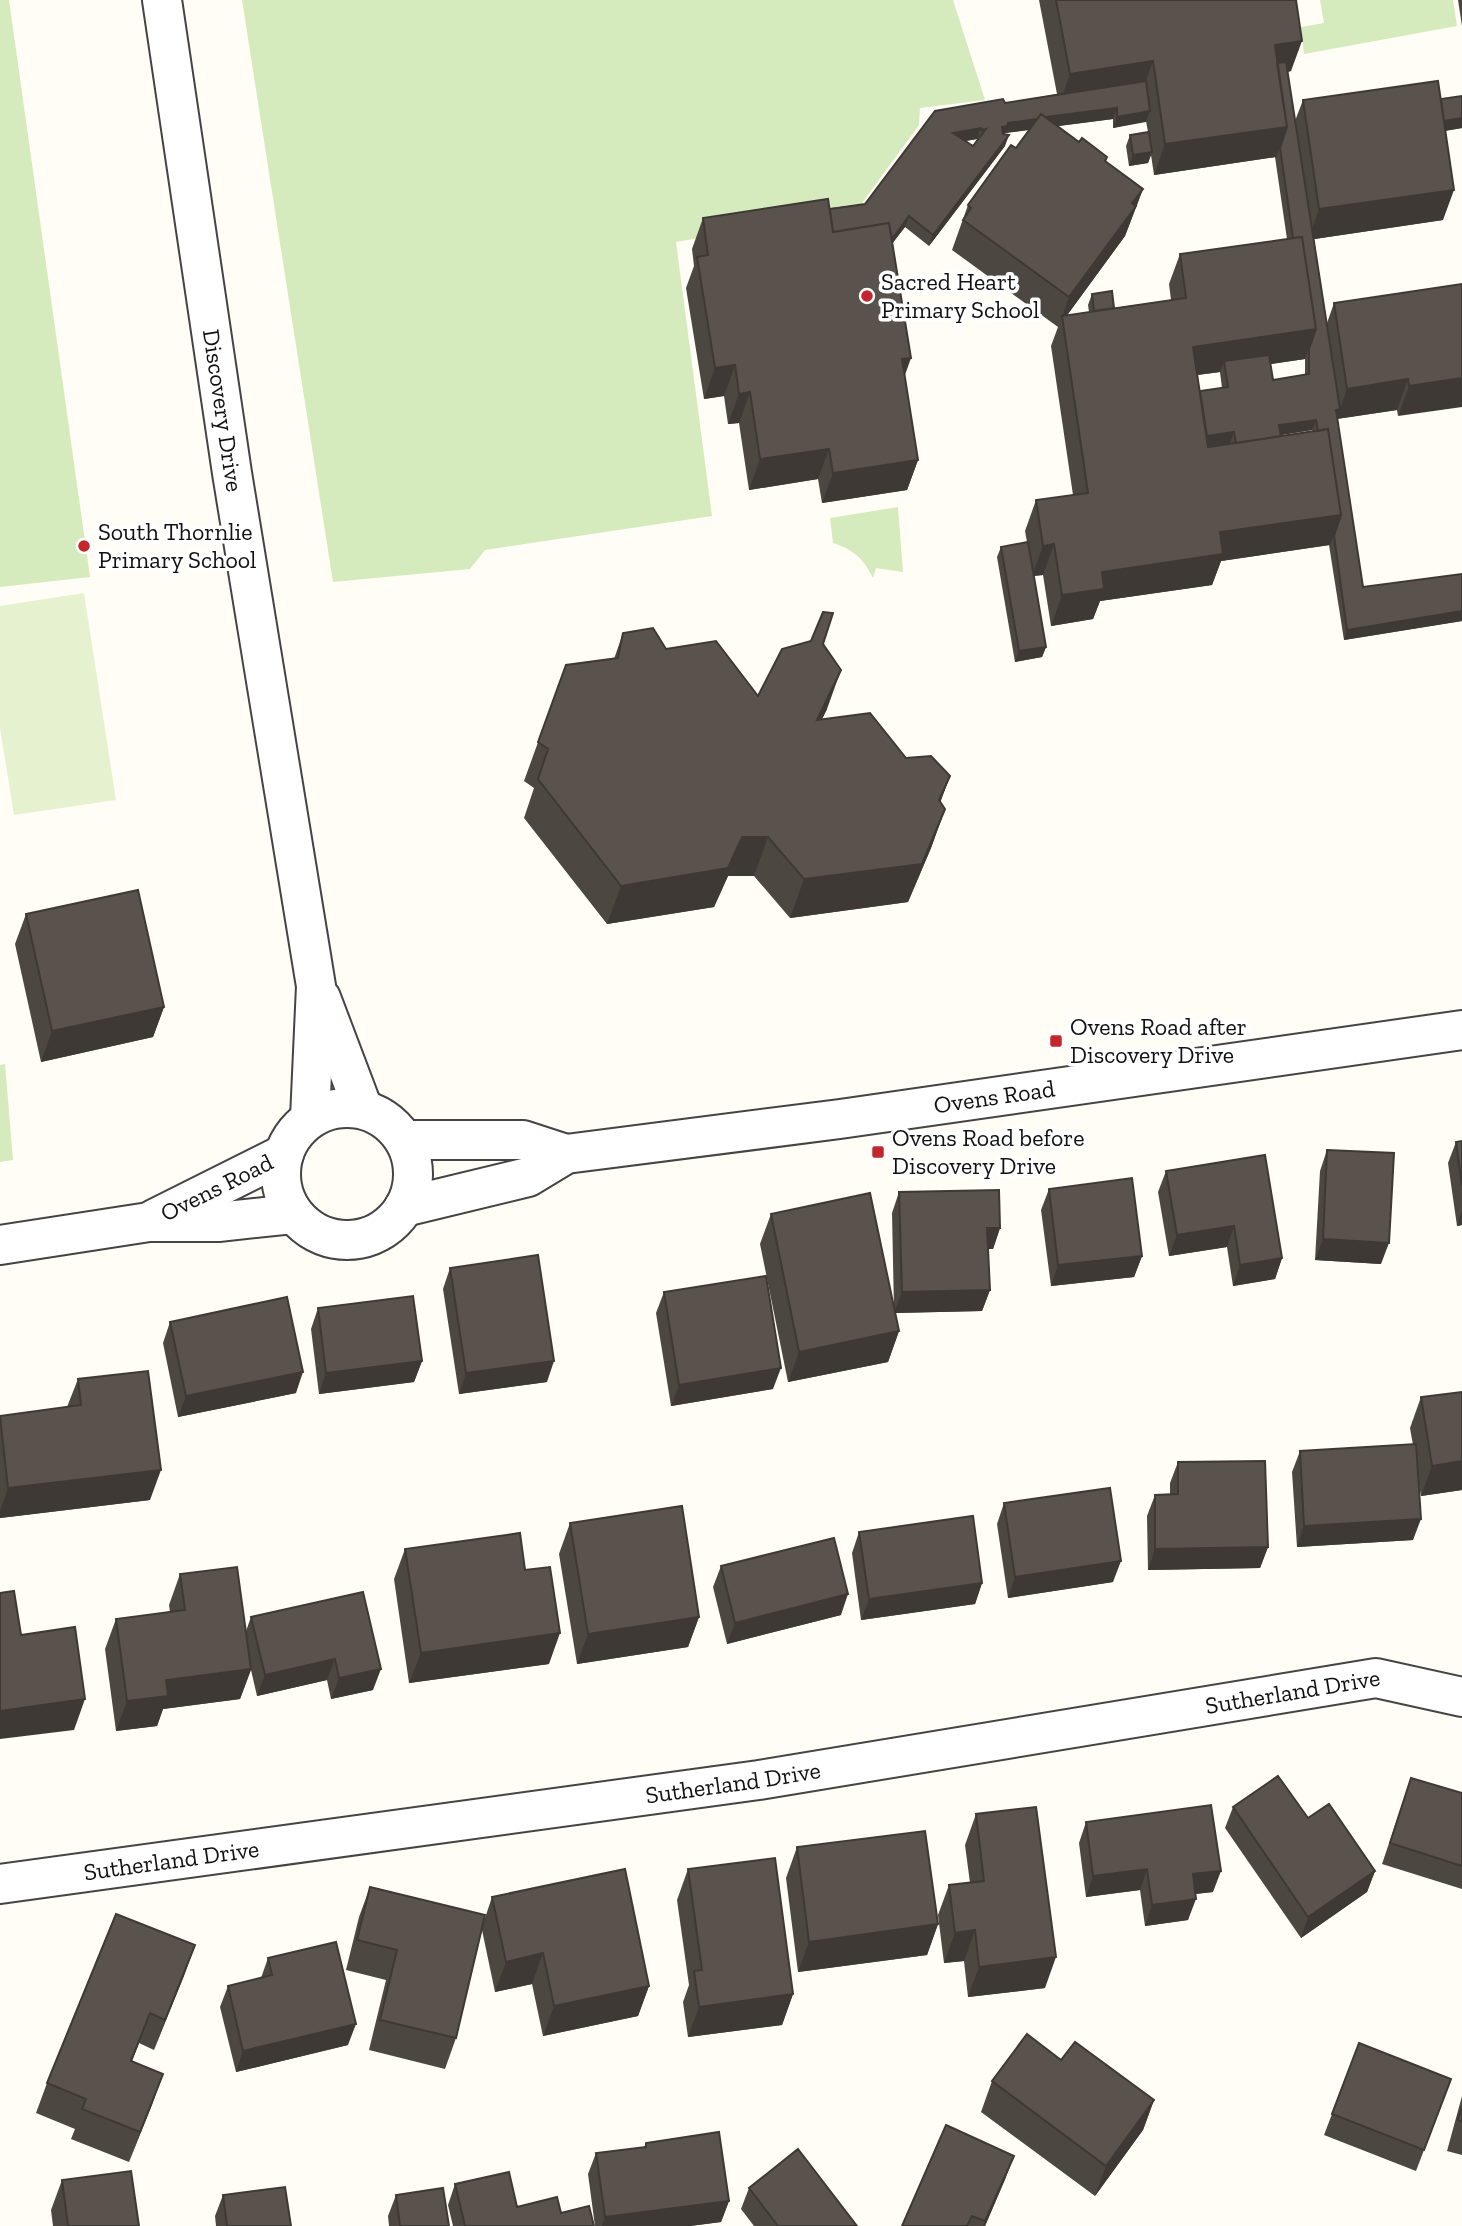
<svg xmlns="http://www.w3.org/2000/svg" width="1462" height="2226" font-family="'Zilla Slab',serif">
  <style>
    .green { fill: #d5ebbd }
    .pitch { fill: #e6f2cf }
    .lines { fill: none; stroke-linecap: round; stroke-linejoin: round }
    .minor-casing { stroke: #444; stroke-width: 42 }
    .tertiary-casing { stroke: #444; stroke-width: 42 }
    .minor { stroke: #fff; stroke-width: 38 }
    .tertiary { stroke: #fff; stroke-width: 38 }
    .wall { fill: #4d4742; fill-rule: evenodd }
    .shaded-wall { fill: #3f3936 }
    .building { fill: #5a524d; stroke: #3f3936; stroke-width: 2; fill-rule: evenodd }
    .poi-dot { fill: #c4262e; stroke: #fff; stroke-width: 2.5 }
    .labels { text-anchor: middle; stroke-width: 7; stroke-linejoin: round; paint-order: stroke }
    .poi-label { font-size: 24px; fill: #111; stroke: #fff; text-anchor: start }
    .street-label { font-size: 24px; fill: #111; stroke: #fff }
  </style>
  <rect width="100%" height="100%" fill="#fffdf5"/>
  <path class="green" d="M0,0H9L90,577L0,587Z
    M242,0H953L985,100L920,108L919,125L857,210L676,242L712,516L485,550L470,569L333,582Z
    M1320,0H1453L1457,26L1304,54L1301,27L1324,23Z
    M898,507L903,572L876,568L873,578C863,558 854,550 833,543L830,518Z
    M5,1064L13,1160L0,1162V1065Z"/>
  <path class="pitch" d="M84,593L116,800L14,815L0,728V606Z"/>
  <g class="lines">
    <g class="minor-casing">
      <g id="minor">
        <path id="s1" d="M0,1884L759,1780L1376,1678L1462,1697"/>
      </g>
    </g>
    <g class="tertiary-casing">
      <g id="tertiary">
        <path id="s2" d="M162,0L232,473L316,986L310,1118"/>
        <path d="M321,998L363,1109"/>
        <circle cx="347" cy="1174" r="66"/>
        <path d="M404,1140H523L566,1154"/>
        <path id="s3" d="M404,1207L528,1177L566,1154L840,1119L1462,1030"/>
        <path id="s4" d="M154,1219L284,1154"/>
        <path d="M0,1245L149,1222H218L293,1214"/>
      </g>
    </g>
    <use href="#minor" class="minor"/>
    <use href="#tertiary" class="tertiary"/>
  </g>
  <path class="wall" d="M1039,0H1296L1291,71L1288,72L1295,121L1303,100L1441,99L1462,128L1445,131L1443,220L1314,239L1327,323L1334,303L1462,284L1398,416L1397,410L1337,419L1363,587L1462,574V621L1344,640L1329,545L1221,561L1212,585L1100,601L1093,619L1051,626L1043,575L1033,576L1046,647L1042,657L1015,662L997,557L1001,547L1027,542L1025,531L1036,500L1073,495L1051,346L1058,327L952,250L968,205L1016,148L1029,130L1005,133V146L929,246L905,227L892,243L904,376L918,460L907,490L822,503L818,479L749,490L739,423L728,424L724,396L704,399L686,288L694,266L692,249L703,218L830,208L865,204L1005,103L1057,94ZM1113,119V128L1146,121L1148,132L1130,135L1126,146L1129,166L1148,163L1151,155L1154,175L1275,157L1287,239L1180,254L1169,284L1171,300L1114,308L1092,294L1088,305L1089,312L1067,315L1125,236L1143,189L1106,162L1107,157L1079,142L1058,126ZM977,139L973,146L965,141ZM1305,359V375L1273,380L1270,364ZM1220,372L1222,388L1200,391L1197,375ZM1312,430L1313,431L1281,436V435Z
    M1458,0H1462V26Z
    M623,633L666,649L758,696L823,644L827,709L822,719L906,758L950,776L940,802L945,809L931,848L908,902L790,918L754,876H728L714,907L607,924L524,818L534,788L524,781L566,665L614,659Z
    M26,914L164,1007L153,1037L41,1062L15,944Z
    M1462,1141V1225L1457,1226L1448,1163L1456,1142Z
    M1327,1150L1381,1264L1315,1260L1320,1171Z
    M1166,1171L1282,1258L1275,1279L1233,1286L1227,1247L1169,1256L1158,1192Z
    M1049,1189L1142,1256L1134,1277L1051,1286L1041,1210Z
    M899,1192L1000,1228L993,1249H988L990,1290L982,1311L895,1313L899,1331L888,1362L788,1382L760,1244L771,1214L894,1309L892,1213Z
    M450,1268L547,1382L459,1394L443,1289Z
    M664,1292L773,1389L671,1406L656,1313Z
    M318,1308L422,1361L414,1382L319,1394L311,1329Z
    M170,1322L296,1393L178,1417L163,1343Z
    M78,1379L150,1500L0,1518V1416L67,1407Z
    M1462,1392V1490L1421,1496L1418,1480L1413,1540L1297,1547L1292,1472L1300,1451L1413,1445L1410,1428L1421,1397Z
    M1178,1462L1268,1547L1260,1568L1148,1570L1147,1516L1155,1495L1170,1494V1483Z
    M1004,1503L1113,1582L1008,1598L997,1524Z
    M570,1523L699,1617L688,1647L577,1664L559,1554Z
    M859,1532L982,1583L975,1604L861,1620L852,1553Z
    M405,1549L525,1570L549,1664L409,1683L394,1579Z
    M721,1566L841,1615L727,1644L713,1587Z
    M180,1574L246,1631L251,1617L363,1592L373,1690L331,1699L327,1680L257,1696L251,1670L240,1699L163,1709L157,1726L116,1731L105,1649L116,1619L170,1612L169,1605Z
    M1411,1778L1462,1793V1889L1382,1864Z
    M1233,1807L1308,1818L1375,1871L1367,1892L1301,1938L1225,1828Z
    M976,1814L1045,1988L968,1997L964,1961L944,1963L938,1915L949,1885L970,1883L965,1845Z
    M1086,1822L1213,1892L1195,1894L1188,1920L1145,1926L1140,1890L1086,1897L1079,1843Z
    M797,1847L938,1924L927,1955L798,1972L786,1878Z
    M688,1869L793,1994L782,2025L688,2037L683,2002L689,1985L677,1900Z
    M370,1887L485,1918L492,1897L649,1986L638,2016L543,2036L532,1984L495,1992L482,1930L456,2038L445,2069L369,2050L386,1980L346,1970L359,1917Z
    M195,1945L154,2050L139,2043L132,2061L163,2074L129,2162L71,2139L75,2129L36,2113L47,2083Z
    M268,1958L348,2045L236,2072L220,2007L228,1986L261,1978Z
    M1359,2043L1451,2079L1416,2171L1324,2135Z
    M1061,2060L1154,2100L1143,2130L1095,2196L981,2112L992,2081Z
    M1462,2096V2155L1447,2151Z
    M646,2143L729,2201L721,2222L690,2226H595L588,2174L596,2153L644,2147Z
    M1006,2177L985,2226H902Z
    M62,2180L139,2226H53L51,2210Z
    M455,2184L517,2207L561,2213L594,2226H453L448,2205Z
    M749,2188L857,2226H754L741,2209Z
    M223,2195L291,2226H216L215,2216Z
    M396,2195L449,2226H389L388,2216Z"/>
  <path class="shaded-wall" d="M1302,41L1291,71L1269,75L1275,45Z
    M1153,61L1142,92L1059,105L1070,74Z
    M1117,108L1113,119L1005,133L1004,137L1002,127L1008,123Z
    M1150,111L1146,122L1113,128L1117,117Z
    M1462,118V128L1431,133L1435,122Z
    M1287,127L1276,157L1154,175L1165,144Z
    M981,128L977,139L949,144L953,133Z
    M1009,135L1005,146L929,246L933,235Z
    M1152,152L1148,163L1129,166L1133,155Z
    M1143,189L1125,236L1063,321L1062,317L1069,297L1132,203Z
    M1454,190L1443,220L1308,240L1319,209Z
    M909,216L905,227L886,252L822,262Z
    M1316,329L1305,359L1225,371L1224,361L1220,372L1182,377L1193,347Z
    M911,358L900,389L902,359Z
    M735,365L724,396L704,399L715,368Z
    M1462,378V407L1398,416L1409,386Z
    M1408,379L1397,410L1336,419V410L1340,409L1347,389Z
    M750,392L739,423L728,424L739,394Z
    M1316,420L1312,430L1275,436L1279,425Z
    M1234,432L1230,443L1193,448L1197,438Z
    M829,449L818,479L749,490L760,459Z
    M918,460L907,490L822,503L833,473Z
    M1341,515L1330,545L1221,561L1212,585L1100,601L1093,619L1051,626L1062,595L1102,572L1220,532Z
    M1054,544L1043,575L1032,576L1043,546Z
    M1462,611V621L1344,640L1347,630Z
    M1046,647L1042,657L1015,662L1019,651Z
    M841,670L827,709L803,758L817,720Z
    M950,776L936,814L939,800Z
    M945,809L931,848L908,902L790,918L804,879Z
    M742,837H768L754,876H728L714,907L607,924L621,886Z
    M164,1007L153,1037L41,1062L52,1031Z
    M1462,1211V1225L1457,1226Z
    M1234,1226L1227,1247L1169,1256L1177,1235Z
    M987,1228H1000L993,1249H980Z
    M1323,1239L1389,1243L1381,1264L1315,1260Z
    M1142,1256L1134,1277L1051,1286L1058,1265Z
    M1282,1258L1275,1279L1233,1286L1240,1265Z
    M990,1290L982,1311L894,1313L902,1292Z
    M899,1331L888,1362L788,1382L799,1352Z
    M422,1361L414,1382L319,1394L326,1373Z
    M554,1361L547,1382L459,1394L466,1373Z
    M781,1368L773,1389L671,1406L679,1385Z
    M303,1372L296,1393L178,1417L186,1396Z
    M1462,1461V1490L1421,1496L1432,1466Z
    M161,1470L150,1500L0,1518V1511L8,1488Z
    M1421,1519L1413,1540L1297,1547L1304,1526Z
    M1268,1547L1260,1568L1148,1570L1155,1549Z
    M1121,1561L1113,1582L1008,1598L1015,1577Z
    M982,1583L975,1604L861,1620L869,1599Z
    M848,1594L841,1615L727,1644L735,1623Z
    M699,1617L688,1647L577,1664L588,1634Z
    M560,1633L549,1664L409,1683L421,1653Z
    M335,1659L327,1680L257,1696L265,1675Z
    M251,1669L240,1699L163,1709L157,1726L116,1731L127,1701L166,1680Z
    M381,1669L373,1690L331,1699L339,1678Z
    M85,1699L74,1730L0,1739V1711Z
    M1147,1869L1140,1890L1086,1897L1093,1876Z
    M1221,1871L1213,1892L1186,1895L1193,1874Z
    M1375,1871L1367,1892L1301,1938L1308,1917Z
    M1196,1899L1188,1920L1145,1926L1152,1905Z
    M938,1924L927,1955L798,1972L809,1942Z
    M975,1930L964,1961L944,1963L955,1933Z
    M195,1945L184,1976L154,2050L165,2020Z
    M543,1953L532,1984L495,1992L506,1962Z
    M1056,1957L1045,1988L968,1997L979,1967Z
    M649,1986L638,2016L543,2036L554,2006Z
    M793,1994L782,2025L688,2037L699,2007Z
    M150,2013L139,2043L119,2091L131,2061Z
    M356,2024L348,2045L236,2072L243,2051Z
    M163,2074L152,2105L129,2162L140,2132Z
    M1154,2100L1143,2130L1095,2196L1106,2166Z
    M1014,2156L1006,2177L985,2226H983Z
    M729,2201L721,2222L690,2226H602L605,2217Z"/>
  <path class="building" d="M1056,0H1296L1302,41L1275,45L1287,127L1165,144L1153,61L1070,74Z
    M1286,62L1340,409L1336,410L1363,587L1462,574V611L1347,630L1334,536L1341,515L1328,429L1318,431L1316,420L1279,425L1281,436L1236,443L1234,432L1207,436L1200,391L1228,387L1224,361L1269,355L1273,380L1309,374V349L1316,329L1302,237L1293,238L1280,148L1287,127L1277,63Z
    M1146,81L1150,111L1117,117V108L1046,117L1041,114L1037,119L1008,123L1007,126L1002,127L1003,134L1009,135L933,235L909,216L892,239L889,223L833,232L830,209L865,204L935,111L1003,99L1005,103ZM981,128L982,130L986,129L973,146L953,133Z
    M1438,81L1454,190L1319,209L1303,100Z
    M1462,96V118L1444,121L1441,99Z
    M1041,114L1079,142L1082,138L1107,157L1105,161L1143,189L1132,203L1136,206L1069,297L963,220L971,208L968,205L1011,145L1016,148Z
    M1149,132L1152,152L1133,155L1130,135Z
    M828,199L833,232L889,223L911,358L902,359L918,460L833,473L829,449L760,459L750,392L739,394L735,365L715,368L697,257L708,255L703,218Z
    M1302,237L1316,329L1193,347L1208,447L1328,429L1341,515L1220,532L1223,554L1102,572L1104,589L1062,595L1054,544L1043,546L1036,500L1088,493L1062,316L1186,298L1180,254Z
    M1462,284V378L1409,386L1408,379L1347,389L1334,303Z
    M1112,291L1114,308L1094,311L1092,294Z
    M1028,542L1046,647L1019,651L1001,547Z
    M823,612L833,613L823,644L841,670L817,720L870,713L906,758L931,756L950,776L939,800L945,809L922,864L804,879L768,837H742L728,868L621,886L538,779L548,749L538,742L566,665L618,658L623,633L653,628L666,649L716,641L758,696L782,649L811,641Z
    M138,890L164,1007L52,1031L26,914Z
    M1462,1141V1186L1456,1142Z
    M1327,1150L1394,1153L1389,1243L1323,1239Z
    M1265,1155L1282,1258L1240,1265L1234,1226L1177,1235L1166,1171Z
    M1132,1178L1142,1256L1058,1265L1049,1189Z
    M999,1190L1000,1228H987L990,1290L902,1292L899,1192Z
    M870,1193L899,1331L799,1352L771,1214Z
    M538,1255L554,1361L466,1373L450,1268Z
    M766,1276L781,1368L679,1385L664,1292Z
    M413,1296L422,1361L326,1373L318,1308Z
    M287,1297L303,1372L186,1396L170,1322Z
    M148,1371L161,1470L8,1488L0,1416L81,1405L78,1379Z
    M1462,1392V1461L1432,1466L1421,1397Z
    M1416,1444L1421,1519L1304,1526L1300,1451Z
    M1265,1461L1268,1547L1155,1549V1495L1178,1494V1462Z
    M1110,1488L1121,1561L1015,1577L1004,1503Z
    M682,1506L699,1617L588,1634L570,1523Z
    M973,1516L982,1583L869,1599L859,1532Z
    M520,1533L525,1570L550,1567L560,1633L421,1653L405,1549Z
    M834,1538L848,1594L735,1623L721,1566Z
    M237,1567L251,1669L166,1680L168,1696L127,1701L116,1619L185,1610L180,1574Z
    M14,1591L21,1635L75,1627L85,1699L0,1711V1593Z
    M363,1592L381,1669L339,1678L335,1659L265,1675L251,1617Z
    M1278,1776L1308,1818L1329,1804L1375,1871L1308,1917L1233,1807Z
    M1411,1778L1462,1793V1866L1390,1843Z
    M1211,1805L1221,1871L1193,1874L1196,1899L1152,1905L1147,1869L1093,1876L1086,1822Z
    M1036,1807L1056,1957L979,1967L975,1930L955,1933L949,1885L984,1881L976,1814Z
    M925,1831L938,1924L809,1942L797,1847Z
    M775,1858L793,1994L699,2007L694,1971L702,1970L688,1869Z
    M625,1869L649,1986L554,2006L543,1953L506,1962L492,1897Z
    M370,1887L485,1915L456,2038L380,2020L397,1950L357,1940Z
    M116,1914L195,1945L165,2020L150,2013L131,2061L163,2074L140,2132L82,2109L86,2099L47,2083Z
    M336,1942L356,2024L243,2051L228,1986L272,1975L268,1958Z
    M1027,2034L1061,2060L1075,2042L1154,2100L1106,2166L992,2081Z
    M1359,2043L1451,2079L1424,2150L1332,2114Z
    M1462,2106V2122L1458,2120Z
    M946,2125L1014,2156L985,2221L972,2216L967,2226H902Z
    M719,2132L729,2201L605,2217L596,2153L646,2147V2143Z
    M798,2149L857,2226H778L749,2188Z
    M131,2171L139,2226H68L62,2180Z
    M509,2172L517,2207L557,2197L561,2213L589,2206L594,2226H465L455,2184Z
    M285,2187L291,2226H227L223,2195Z
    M443,2188L449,2226H400L396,2195Z"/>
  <g class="poi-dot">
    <circle cx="867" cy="296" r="7"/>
    <circle cx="84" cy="546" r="7"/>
    <rect x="1049" y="1034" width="14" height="14" rx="3.5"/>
    <rect x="871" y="1145" width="14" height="14" rx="3.5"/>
  </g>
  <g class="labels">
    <g class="poi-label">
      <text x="881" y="290">Sacred Heart<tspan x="881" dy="28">Primary School</tspan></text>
      <text x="98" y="540">South Thornlie<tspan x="98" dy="28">Primary School</tspan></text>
      <text x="1070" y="1035">Ovens Road after<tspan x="1070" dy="28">Discovery Drive</tspan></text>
      <text x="892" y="1146">Ovens Road before<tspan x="892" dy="28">Discovery Drive</tspan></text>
    </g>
    <g class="street-label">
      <text dy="8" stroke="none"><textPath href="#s2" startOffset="415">Discovery Drive</textPath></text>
      <text dy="8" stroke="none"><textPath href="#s3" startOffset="604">Ovens Road</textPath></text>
      <text dy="8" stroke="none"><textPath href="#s4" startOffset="70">Ovens Road</textPath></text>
      <text dy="8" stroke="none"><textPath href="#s1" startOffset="1307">Sutherland Drive</textPath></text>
      <text dy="8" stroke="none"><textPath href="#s1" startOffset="740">Sutherland Drive</textPath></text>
      <text dy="8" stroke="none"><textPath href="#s1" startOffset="173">Sutherland Drive</textPath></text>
    </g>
  </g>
</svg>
